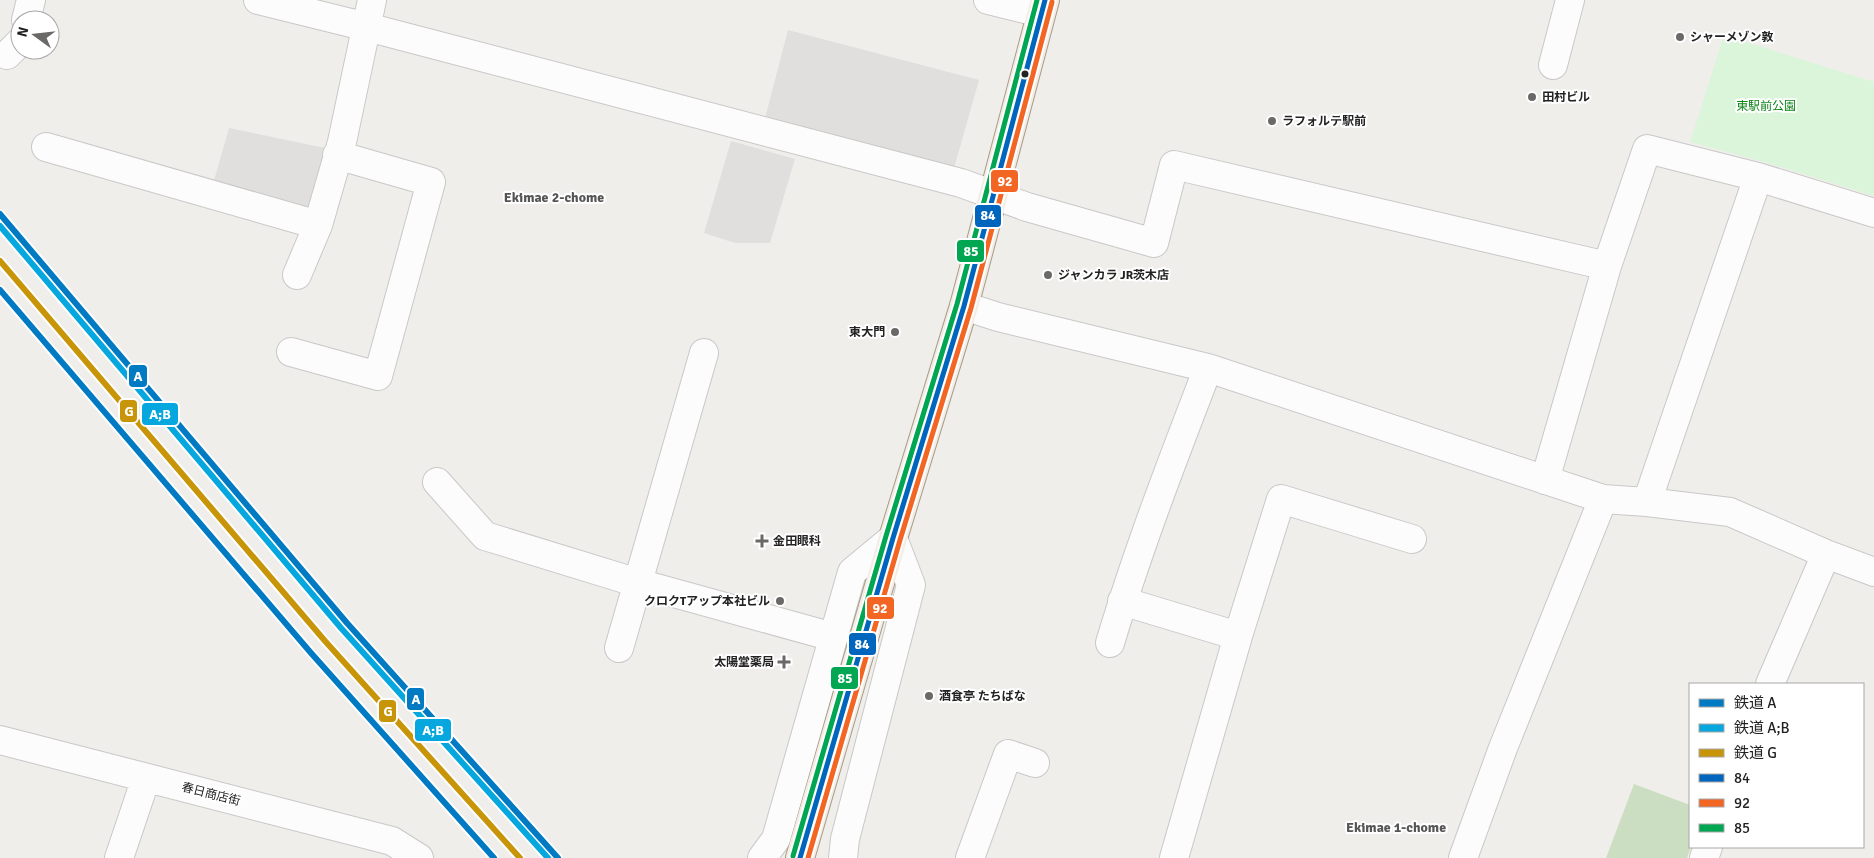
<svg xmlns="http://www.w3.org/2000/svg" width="1874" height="858" font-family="Signika,'Noto Sans JP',sans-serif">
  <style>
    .forest { fill: #cbdec1 }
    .park { fill: #daf5da }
    .parking { fill: #e0dfde }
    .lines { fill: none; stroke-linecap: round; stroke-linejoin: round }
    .minor-casing { stroke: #c9c8c7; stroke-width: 30 }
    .major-casing { stroke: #a79c86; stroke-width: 30 }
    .minor { stroke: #fdfcfc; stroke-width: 28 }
    .major { stroke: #f3ede7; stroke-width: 28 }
    .bus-1-casing { stroke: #fff; stroke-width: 9 }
    .bus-2-casing { stroke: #fff; stroke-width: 9 }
    .bus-3-casing { stroke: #fff; stroke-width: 9 }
    .bus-1 { stroke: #0065bd; stroke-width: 5 }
    .bus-2 { stroke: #f26522; stroke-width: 5 }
    .bus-3 { stroke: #00a651; stroke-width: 5 }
    .rail-1-casing { stroke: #fff; stroke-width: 10 }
    .rail-2-casing { stroke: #fff; stroke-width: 10 }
    .rail-3-casing { stroke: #fff; stroke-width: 10 }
    .rail-1 { stroke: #007ac2; stroke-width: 6 }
    .rail-2 { stroke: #05a7de; stroke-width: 6 }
    .rail-3 { stroke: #c89408; stroke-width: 6 }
    .poi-dot { fill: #6a6968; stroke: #fff; stroke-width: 2 }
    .bus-dot { fill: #222; stroke: #fff; stroke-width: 2 }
    .labels { text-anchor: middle; stroke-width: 4; stroke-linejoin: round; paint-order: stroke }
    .poi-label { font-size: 12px; font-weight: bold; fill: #222; stroke: #fff; text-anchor: start }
    .park-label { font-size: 12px; fill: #0c8416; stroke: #fff }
    .street-label { font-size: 12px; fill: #222; stroke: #fff }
    .neighbourhood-label { font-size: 14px; font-weight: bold; fill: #555; stroke: #fff }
    .line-badge { stroke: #fff; stroke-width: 2 }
    .badge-label { font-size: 14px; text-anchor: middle; font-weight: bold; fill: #fff }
  </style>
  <rect width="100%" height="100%" fill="#f0eeeb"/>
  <path class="forest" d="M1634,784L1690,805L1691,847L1687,858H1606Z"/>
  <path class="park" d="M1724,35L1874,82V196L1764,162L1690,142Z"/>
  <path class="parking" d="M788,30L979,80L953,172L764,122Z
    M229,128L330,149L311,214L213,184Z
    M731,141L795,159L770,243H735L704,233Z"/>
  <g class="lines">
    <g class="minor-casing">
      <path id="minor" d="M258,0L367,27L961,183L1027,207L1154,243L1174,165L1607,266
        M988,0L1041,13
        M26,20L31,0
        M7,55L20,42
        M1553,65L1570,0
        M46,147L318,225
        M297,275L318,225L342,142L372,0
        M964,306L998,317L1208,368L1603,499L1647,502L1730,512L1826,554L1874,572
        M291,352L378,376L431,182L337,155
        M1545,480L1607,266L1647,149L1758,177L1874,213
        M437,482L485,536L638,583L833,637
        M1647,502L1758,177
        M1122,601L1238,636
        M1110,643C1138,549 1173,459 1208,368
        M619,648L704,353
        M1770,684L1826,554
        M0,740L392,841L419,858
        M119,858L146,778
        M762,858L776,839L852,572L893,538L911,585L845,839L843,858
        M970,858L1008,754L1035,763
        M1174,858L1238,636L1281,499L1412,539
        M1463,858L1503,748L1603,499
        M1704,858L1708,847"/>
    </g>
    <g class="major-casing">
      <path id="major" d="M800,858L893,538L964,306L1045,0"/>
    </g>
    <use href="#minor" class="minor"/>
    <use href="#major" class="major"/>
    <g class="bus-1-casing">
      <path id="bus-1" d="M800,858L893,538L964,306L1045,0"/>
    </g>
    <g class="bus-2-casing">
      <path id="bus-2" d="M808,858L900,540L971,308L1052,2"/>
    </g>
    <g class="bus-3-casing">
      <path id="bus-3" d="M793,856L886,536L957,304L1037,0"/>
    </g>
    <use href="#bus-1" class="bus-1"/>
    <use href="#bus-2" class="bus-2"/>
    <use href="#bus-3" class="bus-3"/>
    <g class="rail-1-casing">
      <path id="rail-1" d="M0,214L347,623L558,858
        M0,290L311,653L494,858"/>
    </g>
    <g class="rail-2-casing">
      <path id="rail-2" d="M0,226L341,628L548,858"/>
    </g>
    <g class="rail-3-casing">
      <path id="rail-3" d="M0,261L325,641L520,858"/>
    </g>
    <use href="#rail-1" class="rail-1"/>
    <use href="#rail-2" class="rail-2"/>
    <use href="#rail-3" class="rail-3"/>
  </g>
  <g class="poi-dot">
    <circle cx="1680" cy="37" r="5"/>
    <circle cx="1532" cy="97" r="5"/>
    <circle cx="1272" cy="121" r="5"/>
    <circle cx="1048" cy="275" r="5"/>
    <circle cx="895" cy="332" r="5"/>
    <path d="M759.5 533.5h5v5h5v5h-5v5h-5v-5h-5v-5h5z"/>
    <circle cx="780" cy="601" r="5"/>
    <path d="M781.5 654.5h5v5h5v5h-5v5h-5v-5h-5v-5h5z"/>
    <circle cx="929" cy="696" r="5"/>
  </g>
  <circle class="bus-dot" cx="1025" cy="74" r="4.5"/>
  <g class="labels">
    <g class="poi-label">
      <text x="1690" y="41">シャーメゾン敦</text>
      <text x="1542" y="101">田村ビル</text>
      <text x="1282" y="125">ラフォルテ駅前</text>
      <text x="1058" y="279">ジャンカラ JR茨木店</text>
      <text x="885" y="336" text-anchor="end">東大門</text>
      <text x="773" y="545">金田眼科</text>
      <text x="770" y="605" text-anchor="end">クロクTアップ本社ビル</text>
      <text x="774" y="666" text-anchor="end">太陽堂薬局</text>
      <text x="939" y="700">酒食亭 たちばな</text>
    </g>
    <g class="park-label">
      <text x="1766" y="110">東駅前公園</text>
    </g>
    <g class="street-label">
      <text transform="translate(211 794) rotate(14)" y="4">春日商店街</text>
    </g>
    <g class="neighbourhood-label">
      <text x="554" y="202">Ekimae 2-chome</text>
      <text x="1396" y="832">Ekimae 1-chome</text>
    </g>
  </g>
  <g class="line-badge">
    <rect x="990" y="169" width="29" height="24" rx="5" fill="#f26522"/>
    <rect x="974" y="204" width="28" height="24" rx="5" fill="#0065bd"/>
    <rect x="956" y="239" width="29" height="24" rx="5" fill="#00a651"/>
    <rect x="128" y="364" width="20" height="24" rx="5" fill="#007ac2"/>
    <rect x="119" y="399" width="19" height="24" rx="5" fill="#c89408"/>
    <rect x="141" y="402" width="38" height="24" rx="5" fill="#05a7de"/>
    <rect x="866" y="596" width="29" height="24" rx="5" fill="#f26522"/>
    <rect x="848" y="632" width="29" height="24" rx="5" fill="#0065bd"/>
    <rect x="830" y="666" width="29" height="24" rx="5" fill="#00a651"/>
    <rect x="406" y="687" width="19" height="24" rx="5" fill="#007ac2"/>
    <rect x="378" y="699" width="19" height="24" rx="5" fill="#c89408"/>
    <rect x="414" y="718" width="38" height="24" rx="5" fill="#05a7de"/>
  </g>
  <g class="badge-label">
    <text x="1005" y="186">92</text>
    <text x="988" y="220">84</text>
    <text x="971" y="256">85</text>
    <text x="138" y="381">A</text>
    <text x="129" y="416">G</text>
    <text x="160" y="419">A;B</text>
    <text x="880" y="613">92</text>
    <text x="862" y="649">84</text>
    <text x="845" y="683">85</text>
    <text x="416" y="704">A</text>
    <text x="388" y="716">G</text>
    <text x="433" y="735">A;B</text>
  </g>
  <rect x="1689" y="683" width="175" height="165" fill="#ffffff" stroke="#a7a7a7"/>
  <rect x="1699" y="699" width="25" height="8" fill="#007ac2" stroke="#a7a7a7"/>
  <text x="1734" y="708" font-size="15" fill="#222222">鉄道 A</text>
  <rect x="1699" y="724" width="25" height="8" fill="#05a7de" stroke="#a7a7a7"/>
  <text x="1734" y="733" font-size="15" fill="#222222">鉄道 A;B</text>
  <rect x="1699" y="749" width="25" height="8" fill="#c89408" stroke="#a7a7a7"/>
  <text x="1734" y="758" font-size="15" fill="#222222">鉄道 G</text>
  <rect x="1699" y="774" width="25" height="8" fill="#0065bd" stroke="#a7a7a7"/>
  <text x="1734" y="783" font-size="15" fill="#222222">84</text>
  <rect x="1699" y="799" width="25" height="8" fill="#f26522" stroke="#a7a7a7"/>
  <text x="1734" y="808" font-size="15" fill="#222222">92</text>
  <rect x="1699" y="824" width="25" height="8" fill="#00a651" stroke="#a7a7a7"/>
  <text x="1734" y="833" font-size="15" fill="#222222">85</text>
  <g transform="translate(35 35) rotate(285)"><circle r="24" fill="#ffffff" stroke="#a7a7a7"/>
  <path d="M0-4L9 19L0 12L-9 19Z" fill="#6a6968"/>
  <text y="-8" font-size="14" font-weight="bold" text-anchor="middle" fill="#222222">N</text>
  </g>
</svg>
